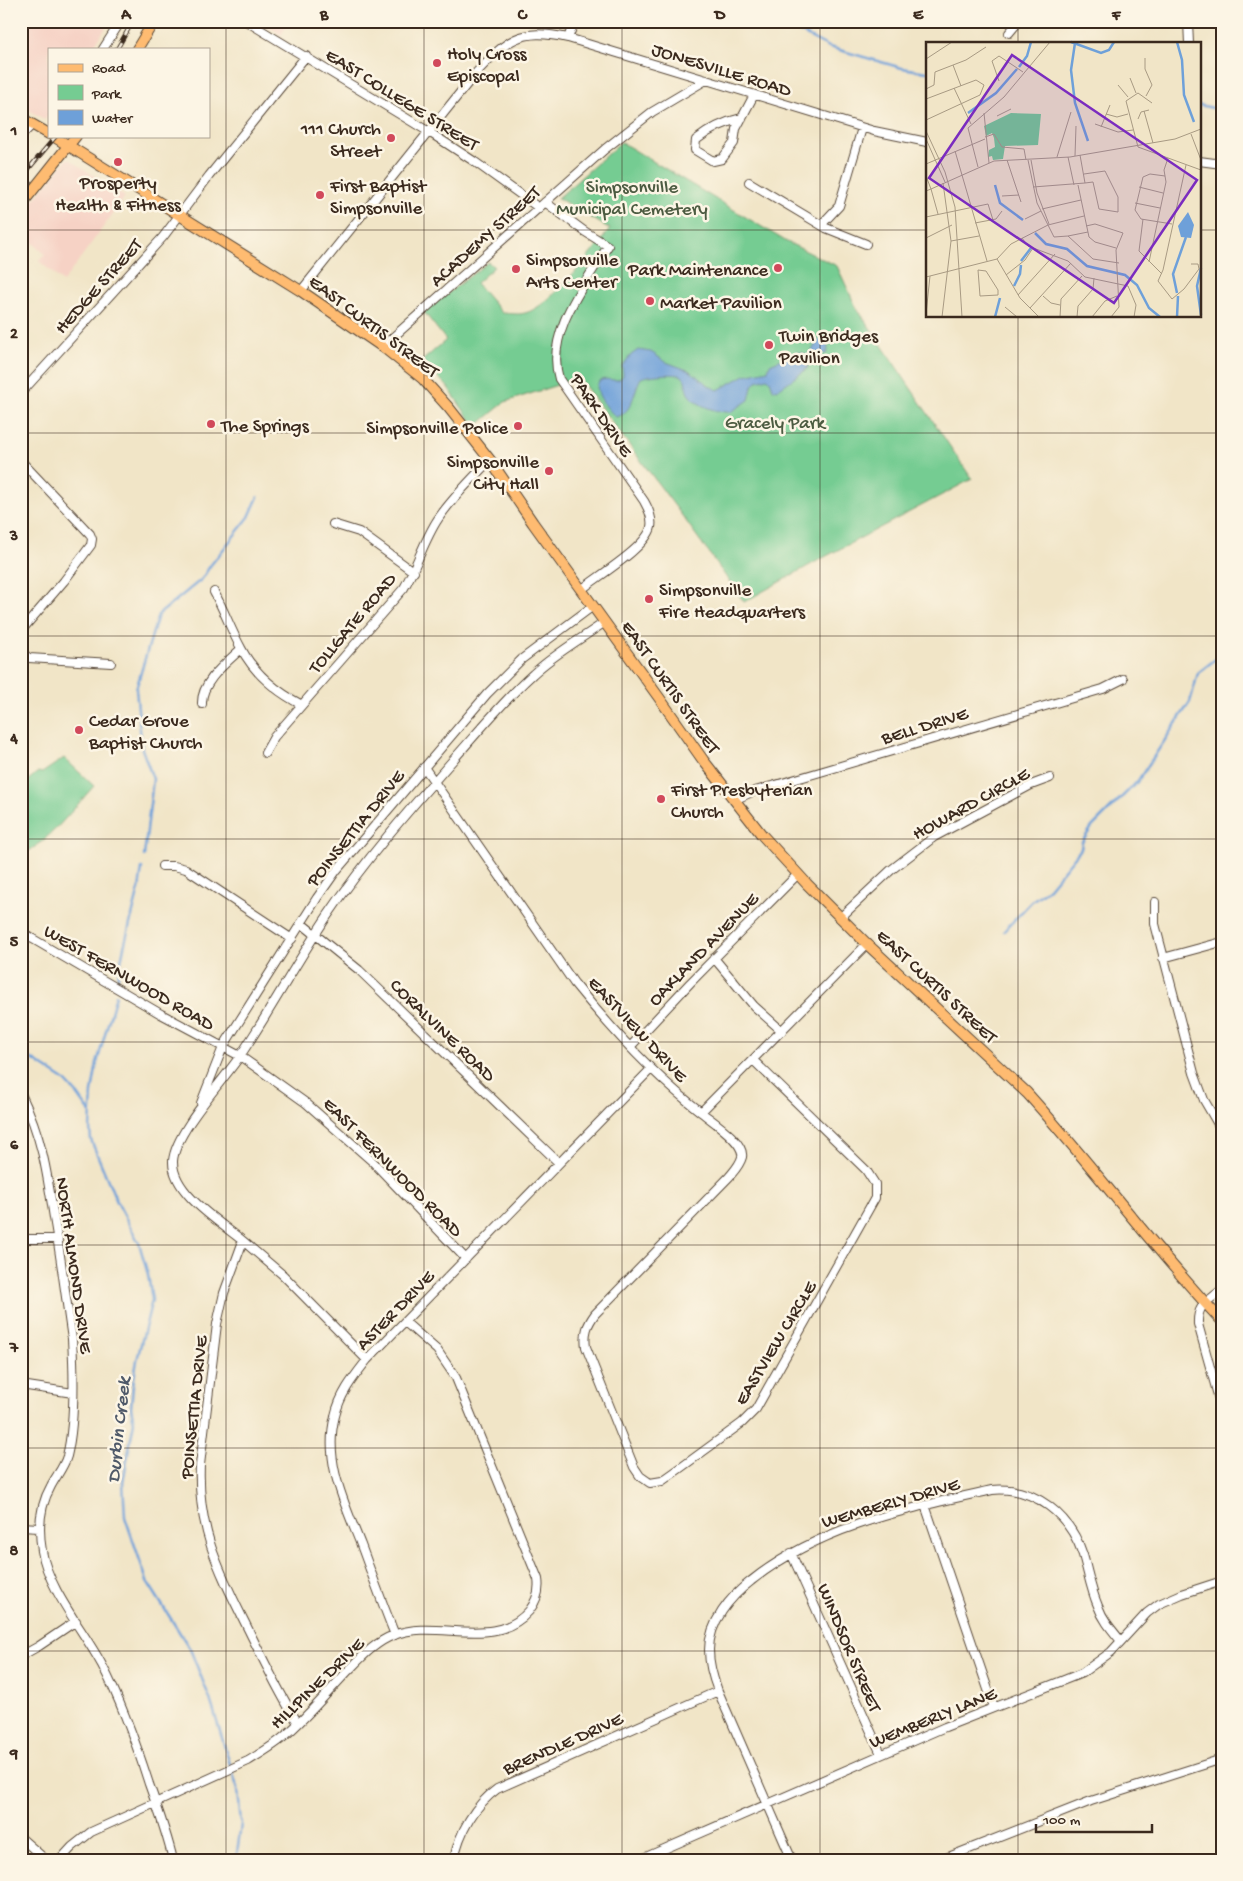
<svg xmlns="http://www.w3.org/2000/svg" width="1243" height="1881" font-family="'Gochi Hand',sans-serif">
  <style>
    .built { fill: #f6d2c5 }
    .green { fill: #75cc92; stroke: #587b58 }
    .water { fill: #6ea0d9; stroke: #54657c }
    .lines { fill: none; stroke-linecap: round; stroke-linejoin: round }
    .stream { stroke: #6ea0d9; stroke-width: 2.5 }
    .minor-casing { stroke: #564637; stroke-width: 10 }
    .major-casing { stroke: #564637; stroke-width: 12 }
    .minor { stroke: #fff; stroke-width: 8 }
    .major { stroke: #febb71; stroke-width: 10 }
    .rail-casing { stroke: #3b2a1e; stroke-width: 4.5 }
    .rail { stroke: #fcf5e5; stroke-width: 2.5; stroke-dasharray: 8; stroke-linecap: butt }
    .grid { fill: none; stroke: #3b2a1e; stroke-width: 1; stroke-opacity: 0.55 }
    .poi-dot { fill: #d1495b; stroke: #fcf5e5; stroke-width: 2 }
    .labels { text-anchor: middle; stroke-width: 5; stroke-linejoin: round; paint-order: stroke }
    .poi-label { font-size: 19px; fill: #3b2a1e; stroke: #fcf5e5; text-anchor: start }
    .street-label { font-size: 19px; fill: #3b2a1e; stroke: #fcf5e5 }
    .park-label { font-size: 19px; fill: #4c5b41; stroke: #fcf5e5 }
    .water-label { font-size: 20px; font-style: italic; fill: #4f5969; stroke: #fcf5e5 }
    .inset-river { fill: none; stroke: #6ea0d9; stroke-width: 2.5 }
    .inset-road { fill: none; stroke: #a89a83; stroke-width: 1 }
    .view { fill: #7b2cbf; fill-opacity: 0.15; stroke: #7b2cbf; stroke-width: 2.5 }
    .inset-edge { fill: none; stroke: #3b2a1e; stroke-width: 2.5 }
    .neatline { fill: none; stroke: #3b2a1e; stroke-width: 2 }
    .grid-label { font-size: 16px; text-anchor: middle; font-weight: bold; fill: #3b2a1e }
  </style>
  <rect width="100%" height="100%" fill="#fcf5e5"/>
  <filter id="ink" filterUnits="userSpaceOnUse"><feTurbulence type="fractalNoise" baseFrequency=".02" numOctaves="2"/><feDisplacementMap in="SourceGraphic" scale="10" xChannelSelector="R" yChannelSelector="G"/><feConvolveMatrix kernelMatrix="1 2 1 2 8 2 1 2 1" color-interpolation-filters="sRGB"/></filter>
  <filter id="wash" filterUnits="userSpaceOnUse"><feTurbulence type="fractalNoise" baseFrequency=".0096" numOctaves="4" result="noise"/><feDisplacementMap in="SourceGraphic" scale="20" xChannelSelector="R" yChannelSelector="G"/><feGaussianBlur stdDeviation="1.12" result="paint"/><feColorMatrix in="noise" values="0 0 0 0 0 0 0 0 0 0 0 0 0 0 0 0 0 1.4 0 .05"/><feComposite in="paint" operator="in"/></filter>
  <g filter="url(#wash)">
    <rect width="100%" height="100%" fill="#f1e5c7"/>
    <path class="built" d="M21,21H110L92,49H49V114L45,120L21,105Z
      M260,21H290L281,35Z
      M68,158L125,197L63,282L39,261L45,254L21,232V215Z"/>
    <path class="green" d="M621,142L787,242L837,266L856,307L972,479L819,560L744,602L686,521L579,378L505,402L475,427L447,386L422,361L446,340L424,312L488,262L494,267L476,283L502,313C509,313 518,315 525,313C549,308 595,249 610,229L558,198Z
      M64,758L94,786C72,810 52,838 24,854L21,852V786L38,772L42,773Z"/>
    <path class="water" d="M821,339L827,344L828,349L826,354L816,353L812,355L807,369L777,390L773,389L770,380L767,378L757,381L752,387L749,400L731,412C718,413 697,406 689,395C685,390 687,381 683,377C679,372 648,375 641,378C634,389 633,414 616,417C609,411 590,389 600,381C605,376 618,384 622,377C624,375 622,369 622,366L631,355L638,350L651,352L666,362L690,371L711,387L718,390L745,375L768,370L770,364L798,352L808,355C814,350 815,342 821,339Z"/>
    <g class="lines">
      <path class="stream" d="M773,21L792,28L829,47L902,68L927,72
        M1199,105L1222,110
        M144,856L153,779L142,749L136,689L158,615L202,579L210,566L249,517L258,497
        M1004,931L1032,901L1049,888L1081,849L1082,842L1092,827L1137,782L1159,749L1190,702L1198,673L1222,654
        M117,981L124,947L139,889L142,868
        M116,995L97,1063L92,1092L90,1128L91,1140L117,1202L139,1243L148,1275L152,1300L137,1360L133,1385L131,1408L134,1422L123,1482L125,1517L147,1581L190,1649L210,1699L238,1790L241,1824L236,1860
        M21,1052L64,1080L78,1095L90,1112"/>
    </g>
  </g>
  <g filter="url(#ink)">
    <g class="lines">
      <g class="minor-casing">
        <path id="minor" d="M246,21L429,132L475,162L539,208
          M1188,21L1189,44
          M1009,33L1019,21
          M568,38L575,21
          M103,49L121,21
          M742,118C724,122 710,129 696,140L695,150L713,161L722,159L734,143L736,129L754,95
          M21,136L32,125
          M1199,161L1222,164
          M749,182L826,228L866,244
          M545,202L584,231L608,246C585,284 545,333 559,379L644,501C648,508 653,518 651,527C647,547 598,576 581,590
          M822,224L839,206L862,128
          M301,291L475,74C507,40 519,27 568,38L874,131L927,142
          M382,347L605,149L652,112L706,80
          M21,393L163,237L209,176L306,56
          M21,461L90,534L92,539L91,545L64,581L21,631
          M333,524L359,532L414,572
          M214,592C224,610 231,630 241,648C254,673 277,692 302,705
          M21,652L29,658L111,663
          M202,704C201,682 226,663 241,649
          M265,753L274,737L404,588C417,566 424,540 438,519C453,497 472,479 490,460
          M424,767L574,983C612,1030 653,1075 701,1112L867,944
          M734,800L752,792L1103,689L1123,679
          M162,866H174L186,869L292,939
          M1155,902V924L1194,1073L1204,1100L1222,1131
          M840,918L891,870L934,837L1031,785L1050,778
          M301,923L359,970L559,1163
          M21,932L161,1014L240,1056L306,1103L373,1162L466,1259
          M714,958L754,1006L782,1031
          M1163,958L1222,942
          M630,1047L690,983L798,874
          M21,1094C42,1137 47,1172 54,1218C61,1258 66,1299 72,1339C74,1373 75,1423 67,1456C64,1467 56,1476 51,1486C39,1507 38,1528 42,1551C48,1589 84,1631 102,1665C122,1703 136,1743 149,1784C158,1809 167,1834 173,1860
          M201,1103L223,1047L317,898L336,871L487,694L522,659L593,606
          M701,1112C712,1121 745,1142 742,1157C740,1165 734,1171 729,1177L595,1314C587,1325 584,1333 586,1347L634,1467L640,1476L650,1483L662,1481L679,1469L742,1423L756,1409L875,1198V1184L866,1170L753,1060
          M21,1239H58
          M243,1241L283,1275L367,1360
          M1222,1289C1209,1302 1197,1303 1198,1324L1222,1410
          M21,1385L73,1393
          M925,1505L994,1707
          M21,1527L39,1528
          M791,1553L881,1754
          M395,1635C383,1605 372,1575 361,1545C345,1504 323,1461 335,1416C340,1394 353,1378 367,1360L651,1069
          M21,1656L39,1646L76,1621
          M298,1723C280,1695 266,1665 251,1635C222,1576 197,1533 200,1465L217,1324L224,1293L243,1241C220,1222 172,1193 173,1161C175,1132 223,1081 240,1056C271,1010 297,961 328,915C365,860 409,810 453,760C479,731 504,700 533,674C554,654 581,639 605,622
          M21,1838L46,1860
          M60,1860L72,1847L91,1832L248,1761C261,1753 275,1745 286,1735C308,1716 327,1693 347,1672C361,1658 375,1642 394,1635C437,1618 494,1651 529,1611C536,1602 540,1591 538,1579L456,1378L437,1350L405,1322
          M454,1860C459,1832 475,1805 497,1789L718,1691
          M639,1860L945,1727L1082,1673L1111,1652L1147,1613L1159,1604L1182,1594L1222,1581
          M792,1860L718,1691C713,1678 709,1664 709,1650C709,1622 730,1597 751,1581C821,1525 907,1509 992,1490C1035,1486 1070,1515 1083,1555C1088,1572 1091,1590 1098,1606C1103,1620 1112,1630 1121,1641
          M941,1860L1091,1801L1222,1759"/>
      </g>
      <g class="major-casing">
        <path id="major" d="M137,49L154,21
          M21,118L49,134
          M53,136L301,291L387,350L422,378L449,408L490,460L533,523L660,699L703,760L762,835L807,884L867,944L1027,1093C1094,1167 1153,1248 1222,1321
          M21,205L76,136"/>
      </g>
      <use href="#minor" class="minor"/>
      <use href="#major" class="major"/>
      <g class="rail-casing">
        <path id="rail" d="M117,49L133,21
          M21,178L56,136"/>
      </g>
      <use href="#rail" class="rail"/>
    </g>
  </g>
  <path class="grid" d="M226,21V1860M424,21V1860M622,21V1860M820,21V1860M1018,21V44M21,230H927M1199,230H1222M1018,316V1860M21,433H1222M21,636H1222M21,839H1222M21,1042H1222M21,1245H1222M21,1448H1222M21,1651H1222"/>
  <g class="poi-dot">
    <circle cx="437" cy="63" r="5"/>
    <circle cx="391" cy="138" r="5"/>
    <circle cx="118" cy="162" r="5"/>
    <circle cx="320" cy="195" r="5"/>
    <circle cx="778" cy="268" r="5"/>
    <circle cx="516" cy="269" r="5"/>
    <circle cx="650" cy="301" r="5"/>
    <circle cx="769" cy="345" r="5"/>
    <circle cx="211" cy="424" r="5"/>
    <circle cx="518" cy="426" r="5"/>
    <circle cx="549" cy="471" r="5"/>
    <circle cx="649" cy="599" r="5"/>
    <circle cx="79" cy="730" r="5"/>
    <circle cx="661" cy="799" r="5"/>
  </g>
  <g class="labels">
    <g class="poi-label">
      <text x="447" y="59">Holy Cross<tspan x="447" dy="22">Episcopal</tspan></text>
      <text x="381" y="134" text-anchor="end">111 Church<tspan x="381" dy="22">Street</tspan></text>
      <text x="118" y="188" text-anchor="middle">Prosperty<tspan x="118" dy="22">Health &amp; Fitness</tspan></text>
      <text x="330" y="191">First Baptist<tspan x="330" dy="22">Simpsonville</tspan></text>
      <text x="526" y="265">Simpsonville<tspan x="526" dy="22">Arts Center</tspan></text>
      <text x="768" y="275" text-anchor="end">Park Maintenance</text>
      <text x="660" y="308">Market Pavilion</text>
      <text x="779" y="341">Twin Bridges<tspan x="779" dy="22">Pavilion</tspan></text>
      <text x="221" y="431">The Springs</text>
      <text x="508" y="433" text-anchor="end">Simpsonville Police</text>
      <text x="539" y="467" text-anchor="end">Simpsonville<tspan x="539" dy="22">City Hall</tspan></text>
      <text x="659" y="595">Simpsonville<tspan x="659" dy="22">Fire Headquarters</tspan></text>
      <text x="89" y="726">Cedar Grove<tspan x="89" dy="22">Baptist Church</tspan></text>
      <text x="671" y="795">First Presbyterian<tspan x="671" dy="22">Church</tspan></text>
    </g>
    <g class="street-label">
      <text transform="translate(722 68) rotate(17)" y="7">JONESVILLE ROAD</text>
      <text transform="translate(403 98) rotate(32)" y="7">EAST COLLEGE STREET</text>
      <text transform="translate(484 235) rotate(-42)" y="7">ACADEMY STREET</text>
      <text transform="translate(97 285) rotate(-48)" y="7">HEDGE STREET</text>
      <text transform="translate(375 325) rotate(37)" y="7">EAST CURTIS STREET</text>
      <text transform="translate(603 414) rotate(56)" y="7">PARK DRIVE</text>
      <text transform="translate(351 622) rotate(-50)" y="7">TOLLGATE ROAD</text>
      <text transform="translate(672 686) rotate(55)" y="7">EAST CURTIS STREET</text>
      <text transform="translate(924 724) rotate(-17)" y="7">BELL DRIVE</text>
      <text transform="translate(970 802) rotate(-29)" y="7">HOWARD CIRCLE</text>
      <text transform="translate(354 827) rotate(-51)" y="7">POINSETTIA DRIVE</text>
      <text transform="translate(702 948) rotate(-46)" y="7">OAKLAND AVENUE</text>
      <text transform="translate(130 976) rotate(30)" y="7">WEST FERNWOOD ROAD</text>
      <text transform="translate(938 985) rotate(43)" y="7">EAST CURTIS STREET</text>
      <text transform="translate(639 1028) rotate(47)" y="7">EASTVIEW DRIVE</text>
      <text transform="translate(444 1029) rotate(44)" y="7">CORALVINE ROAD</text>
      <text transform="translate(394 1166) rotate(45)" y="7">EAST FERNWOOD ROAD</text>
      <text transform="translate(76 1265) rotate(82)" y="7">NORTH ALMOND DRIVE</text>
      <text transform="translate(394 1309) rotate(-46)" y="7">ASTER DRIVE</text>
      <text transform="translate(774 1342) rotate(-59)" y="7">EASTVIEW CIRCLE</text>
      <text transform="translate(192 1407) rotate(-84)" y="7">POINSETTIA DRIVE</text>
      <text transform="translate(890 1501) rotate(-16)" y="7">WEMBERLY DRIVE</text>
      <text transform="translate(851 1647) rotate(67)" y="7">WINDSOR STREET</text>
      <text transform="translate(316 1682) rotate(-44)" y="7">HILLPINE DRIVE</text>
      <text transform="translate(932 1716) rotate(-22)" y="7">WEMBERLY LANE</text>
      <text transform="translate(562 1742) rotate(-24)" y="7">BRENDLE DRIVE</text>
    </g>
    <g class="park-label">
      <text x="632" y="192">Simpsonville<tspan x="632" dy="22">Municipal Cemetery</tspan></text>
      <text x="775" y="428">Gracely Park</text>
    </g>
    <g class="water-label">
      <text transform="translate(117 1430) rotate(-84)" y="7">Durbin Creek</text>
    </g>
  </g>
  <g transform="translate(926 42)">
    <rect width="275" height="275" fill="#f1e5c7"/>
    <path d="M85,71L115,72L112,103L79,104L77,117L67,118L66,114L62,115L63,108L69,105L68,96L66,91L60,94L58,84Z" fill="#75cc92"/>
    <path d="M262,170L268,183L265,196L255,195L252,184Z" fill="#6ea0d9"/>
    <path class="inset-river" d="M145,0L175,11L183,8L188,0M251,0L256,18L258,53L268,80M149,1L145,28L149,61L162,99M93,25L101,14L105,0M42,71L70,51L91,27M69,143L74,161L97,178M109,191L120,202L141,207L161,224L199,233L211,243L223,266L234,275M95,219L105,206M275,226L271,244L275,273M88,244L94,232L95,223M251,251L247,232L260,195M69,275L74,256M251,275L252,254"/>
    <path class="inset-road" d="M219,16V27L226,43L220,54M0,17L26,0M27,23L35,44M204,36L210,51M73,39L66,19L73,14L97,30M192,43L202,55M28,46L45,82M0,47L8,43L9,30L40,18L60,5M0,57L50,38L58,43L54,53L0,78M226,61L212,51L200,59L212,105L275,128M218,69L227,101M58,71L63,121M180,72L191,75L202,72M71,74L85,67M212,77L215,70L223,68M169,82L192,90L207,88M175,85L184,63M0,89L19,130L29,165L36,275M265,92L275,118M59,95L68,92L76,105L98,107L100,118M0,97L19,140M29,109L61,219M149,114L150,84M131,115L145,70M142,115L148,143M81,118L95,160M102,118L111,161L128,195L142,194L167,217L193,221M105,118L111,151L123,182M0,122L59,97M260,123L237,228L232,239L246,257L258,247L273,227L272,222H265M52,125L42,86L78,55L124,0M158,132L179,129L192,155V170L173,167L167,140L159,141M0,134L5,147L68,119L144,115L249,97L275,87M239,134L224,132L217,135L209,168L215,177L246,182M152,143L163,195L169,200L190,206M107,145L159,141L154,113M213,145L237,151M0,149L5,147L12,172M76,154L93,153M209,161L234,166M116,167L155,158M0,175L62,162L67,178M99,177L115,169M217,177L213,209L236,232M49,181L70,177L76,169M160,184L169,182L197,191L190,208L193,265L185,275M142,194L162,190M0,196L26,183M96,196L102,204L142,219L159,235L202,244L210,263L208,275M25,199L53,194M71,217L94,256L113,275M223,220L240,140L238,128L242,116M52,228L60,229L72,248V253L54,254ZM80,233L99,218L107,206M0,235L71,217L85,202L122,183L158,174M92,253L129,212M117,254L125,261L134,263M79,265L91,275M104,266L145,221M0,272L4,234M16,275L25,199L17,141M134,275L135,257L156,234M151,275L152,264L167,247L168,236M166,275L179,259L191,254"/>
    <path class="view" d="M86,13L271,138L188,261L3,136Z"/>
    <rect width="275" height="275" class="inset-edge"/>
  </g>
  <rect width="1243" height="1881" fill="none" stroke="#fcf5e5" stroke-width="55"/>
  <rect x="48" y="48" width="162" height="90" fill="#fcf5e5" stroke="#afa495"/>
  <rect x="58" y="64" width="25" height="8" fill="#febb71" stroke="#afa495"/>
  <text x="92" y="72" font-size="15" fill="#3b2a1e">Road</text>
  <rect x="58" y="85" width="25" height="15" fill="#75cc92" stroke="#afa495"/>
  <text x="92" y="98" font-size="15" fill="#3b2a1e">Park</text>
  <rect x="58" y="110" width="25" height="15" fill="#6ea0d9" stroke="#afa495"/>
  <text x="92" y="122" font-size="15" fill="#3b2a1e">Water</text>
  <path d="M1036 1824v8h116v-8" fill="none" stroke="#3b2a1e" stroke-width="2.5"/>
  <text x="1043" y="1824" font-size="15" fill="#3b2a1e" stroke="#fcf5e5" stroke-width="4" paint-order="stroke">100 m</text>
  <rect x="28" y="28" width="1188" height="1826" class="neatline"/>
  <g class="grid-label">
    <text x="126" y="19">A</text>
    <text x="324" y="19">B</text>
    <text x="522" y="19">C</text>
    <text x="720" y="19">D</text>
    <text x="918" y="19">E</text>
    <text x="1116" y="19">F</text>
    <text x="14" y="135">1</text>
    <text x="14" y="338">2</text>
    <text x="14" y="540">3</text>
    <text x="14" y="743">4</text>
    <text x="14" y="946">5</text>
    <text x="14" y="1149">6</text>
    <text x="14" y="1352">7</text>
    <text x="14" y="1555">8</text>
    <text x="14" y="1758">9</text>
  </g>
</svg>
